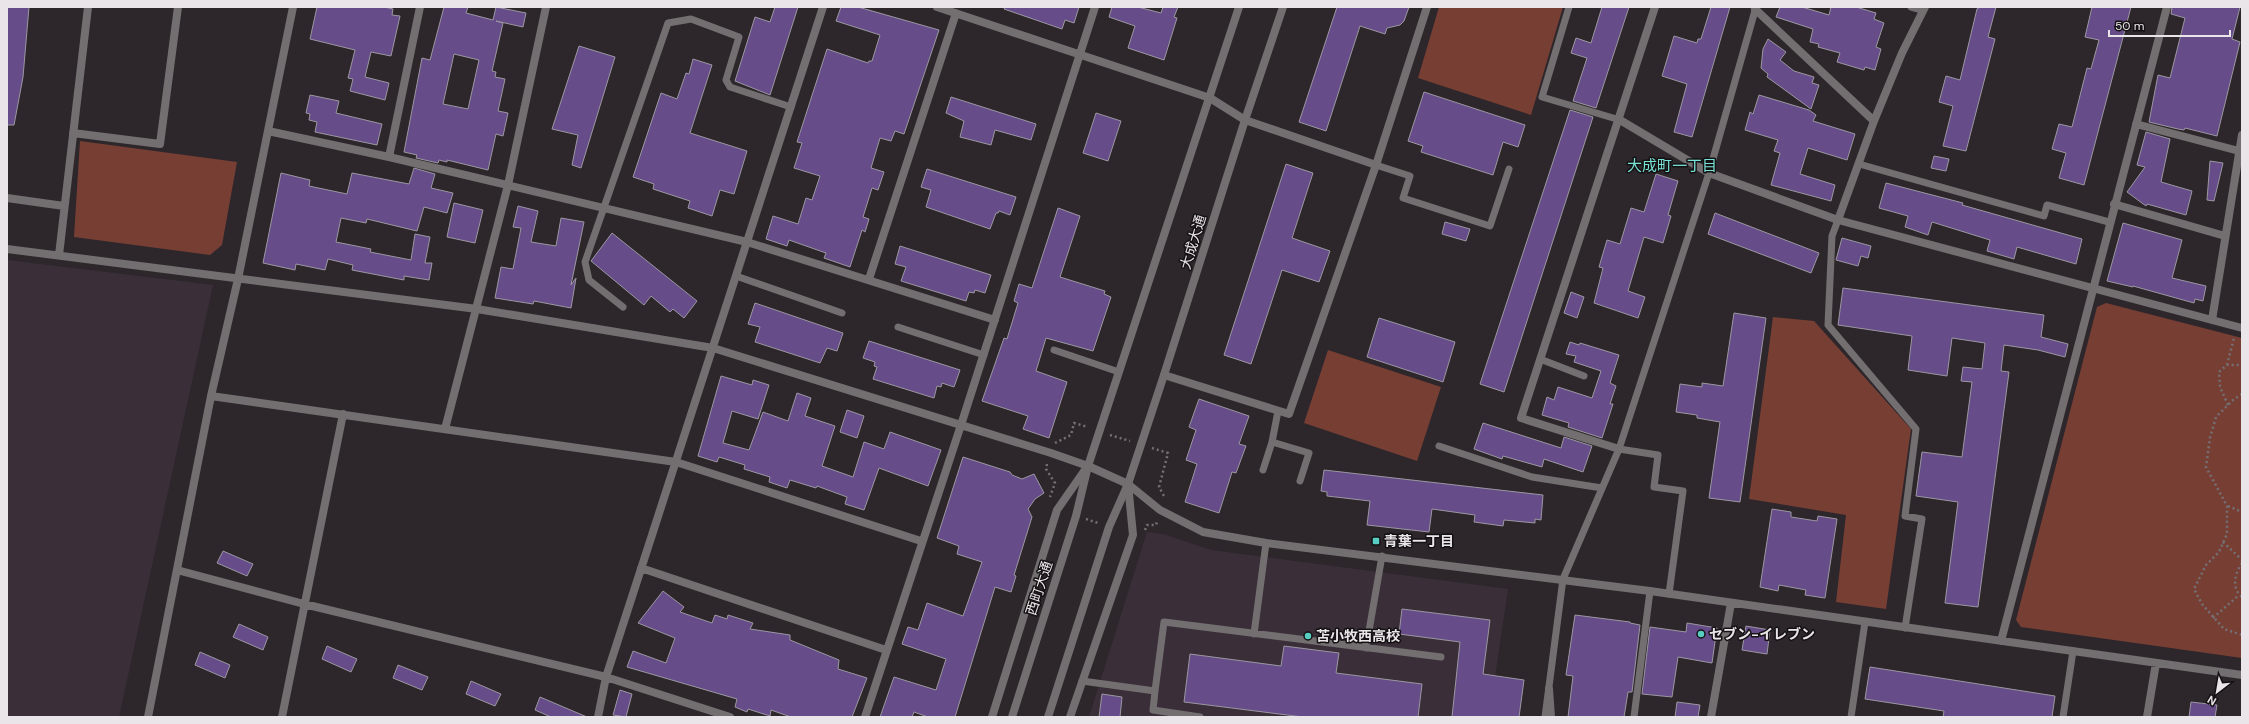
<svg xmlns="http://www.w3.org/2000/svg" width="2249" height="724" font-family="'DM Sans','Noto Sans JP',sans-serif">
  <style>
    .built { fill: #3a2f38 }
    .green { fill: #773e34 }
    .building { fill: #674c8a; stroke: #9b98a0; fill-rule: evenodd }
    .lines { fill: none; stroke-linecap: round; stroke-linejoin: round }
    .path { stroke: #757074; stroke-width: 2.5; stroke-dasharray: 2 3; stroke-linecap: butt }
    .service { stroke: #736f70; stroke-width: 7 }
    .minor { stroke: #736f70; stroke-width: 8 }
    .tertiary { stroke: #736f70; stroke-width: 8 }
    .poi-dot { fill: #57cec1; stroke: #141113; stroke-width: 1.5 }
    .labels { text-anchor: middle; stroke-width: 3; stroke-linejoin: round; paint-order: stroke }
    .street-label { font-size: 14px; fill: #e9e5e8; stroke: #141113 }
    .poi-label { font-size: 14px; font-weight: bold; fill: #e9e5e8; stroke: #141113; text-anchor: start }
    .neighbourhood-label { font-size: 15px; fill: #79e2d6; stroke: #141113 }
  </style>
  <rect width="100%" height="100%" fill="#2d272c"/>
  <path class="built" d="M7,260L213,285L119,717H7Z
    M1147,532L1163,534L1211,550L1508,589L1489,717H1089Z"/>
  <path class="green" d="M1439,7H1563L1531,115L1418,78Z
    M80,141L237,162L222,245L210,255L74,237Z
    M2106,303L2242,338V658L2021,627L2016,620L2097,307Z
    M1773,317L1814,321L1911,429L1886,609L1836,602L1846,515L1749,499Z
    M1328,350L1441,387L1417,461L1304,423Z"/>
  <path class="building" d="M7,7H29L23,77L14,125H7Z
    M317,7H384L393,9L392,15L400,16L391,56L371,52L365,77L389,83L385,100L350,91L353,79L348,78L355,50L310,39Z
    M444,7H468L466,13L493,20L496,7L526,13L523,27L496,21L503,23L492,71L496,72L495,77L505,79L498,111L508,113L503,136L496,134L488,170L447,160V162L439,160L438,163L416,158L417,155L404,152L422,58L430,60ZM454,54L479,60L468,109L443,104Z
    M775,7H798L770,95L735,81L755,17L770,22Z
    M841,7H858L939,30L904,134L895,131L891,141L880,138L871,168L884,172L878,190L872,188L863,217L869,219L865,232L862,230L850,267L824,258L826,253L789,240L787,246L766,239L773,216L798,224L806,198L812,200L820,176L794,168L802,143L797,142L827,49L868,63L869,61H872L880,35L836,21Z
    M1005,7H1079L1074,23L1065,20L1062,29L1004,9Z
    M1112,7H1138L1161,13L1163,7H1178L1174,17L1177,18L1164,60L1128,48L1135,26L1109,17Z
    M1337,7H1409L1404,21L1400,25L1387,28L1385,34L1360,26L1326,131L1299,122Z
    M1602,7H1629L1596,108L1573,101L1587,58L1571,53L1576,38L1591,43Z
    M1711,7H1730L1692,137L1674,132L1687,84L1662,76L1674,36L1697,43L1698,39H1701Z
    M1780,7H1802L1829,15L1831,7H1856L1876,13L1874,19L1884,23L1876,47L1881,49L1875,70L1865,67L1864,70L1837,62L1840,53L1818,47L1819,44L1810,42L1813,29L1776,17Z
    M1980,7H1996L1988,37L1995,39L1966,151L1943,146L1953,106L1939,102L1946,76L1960,80L1977,9Z
    M2092,7H2131L2084,185L2059,178L2066,153L2052,149L2059,124L2072,127L2087,68L2091,69L2099,40L2085,37Z
    M2172,7H2240L2232,39L2240,42L2217,136L2185,128L2184,130L2178,129L2149,122L2158,75L2170,78L2185,18L2171,14Z
    M1768,39L1786,52L1780,60L1794,71L1814,77L1812,83L1819,85L1811,109L1767,77L1768,74L1761,68L1763,49Z
    M579,46L615,57L581,168L572,165L578,135L552,129Z
    M693,59L712,65L690,133L747,151L734,194L720,190L712,216L688,208L690,201L653,189L654,184L633,177L661,93L677,99L686,73L689,74Z
    M1424,92L1525,125L1518,147L1503,142L1493,175L1421,152L1423,146L1408,141Z
    M310,95L339,101L336,113L382,124L377,145L315,132L317,122L309,120L310,114L306,113Z
    M1759,95L1809,110L1816,115L1813,121L1855,134L1847,160L1808,148L1800,174L1835,185L1831,201L1771,185L1780,153L1774,151L1778,140L1745,130L1750,112L1753,114Z
    M951,97L1036,124L1031,140L995,130L991,145L960,137L964,121L946,113Z
    M1570,110L1593,117L1504,392L1480,384Z
    M1096,113L1121,121L1108,161L1083,153Z
    M2146,132L2170,139L2161,182L2192,191L2186,215L2147,204L2146,206L2127,192L2145,167L2137,165Z
    M1934,156L1949,159L1946,171L1931,168Z
    M2210,161L2223,163L2214,201L2207,200Z
    M1286,164L1313,173L1292,238L1330,251L1319,282L1282,270L1251,364L1224,355Z
    M414,168L435,174L431,188L453,193L447,213L424,207L417,231L367,219L366,223L341,218L336,242L371,249L370,252L411,260L415,234L430,237L425,263H432L429,280L404,276V280L352,270L353,265L328,259L325,270L296,264L295,270L263,263L281,173L310,180L309,186L347,194L352,173L409,184Z
    M927,169L1016,197L1010,215L999,211L998,213H996L990,229L926,207L931,190L921,187Z
    M1656,174L1678,181L1668,215L1671,216L1663,243L1644,237L1628,291L1645,297L1638,318L1594,303L1603,268L1599,267L1607,240L1620,244L1631,208L1644,212Z
    M1886,183L1963,203L1962,205L2082,239L2076,264L2017,247L2014,259L1987,251L1990,240L1932,222L1928,235L1905,227L1908,216L1879,208Z
    M454,203L483,210L475,243L447,237Z
    M518,206L538,211L531,242L556,246L561,218L584,222L571,285L576,278L571,308L534,301L533,304L495,298L501,267L513,269L521,228L513,227Z
    M1058,208L1080,216L1060,277L1105,291L1104,294L1111,297L1093,351L1046,338L1036,371L1067,382L1049,438L1023,429L1028,416L982,401L1004,338L1007,339L1018,303L1014,301L1019,284L1032,288Z
    M1715,213L1819,253L1811,273L1708,234Z
    M1445,222L1470,229L1466,241L1442,234Z
    M2123,223L2182,240L2172,278L2206,286L2203,301L2195,299L2194,303L2133,286V287L2107,281Z
    M612,233L697,301L684,318L673,309L670,312L651,296L644,305L591,261Z
    M1842,238L1871,246L1868,258L1861,256L1858,266L1836,260Z
    M900,246L991,275L985,293L975,290L974,293L969,292L966,301L901,281L906,267L895,264Z
    M1843,288L2044,315L2041,337L2068,344L2065,357L2038,350L2004,345L2001,371L2009,372L1978,607L1945,603L1958,502L1916,496L1922,452L1962,457L1972,382L1961,381L1963,367L1982,369L1985,343L1952,338L1947,376L1908,370L1912,336L1838,325Z
    M1571,292L1584,297L1577,318L1564,313Z
    M755,303L843,333L837,351L827,348L820,363L755,342L760,327L748,324Z
    M1734,313L1766,318L1740,502L1709,498L1720,422L1697,418V415L1676,412L1680,384L1702,387V383L1723,386Z
    M1379,318L1455,342L1443,382L1367,357Z
    M869,341L960,370L954,387L942,383L941,387L937,386L934,398L873,379L877,367L874,366L875,362L863,358Z
    M1570,342L1579,345L1580,343L1619,355L1610,383L1616,386L1610,404H1613L1602,438L1568,427L1569,423L1542,415L1547,397L1554,400L1558,387L1592,398L1601,371L1574,362L1576,356L1566,354Z
    M721,376L752,385L753,380L769,385L758,419L732,411L723,443L749,450L763,412L788,421L797,393L811,398L805,416L835,426L822,466L853,477L864,442L884,449L890,432L941,450L928,486L879,468L864,510L845,504L847,497L817,486L816,488L790,480L787,488L769,482L770,477L744,469L745,465L719,457L717,462L698,456Z
    M1199,399L1249,416L1239,444L1246,446L1236,473L1232,472L1219,513L1185,502L1197,464L1186,460L1196,430L1189,427Z
    M847,410L864,416L857,438L840,432Z
    M1483,423L1561,448L1564,437L1592,446L1583,472L1544,459L1542,467L1503,456L1502,459L1474,449Z
    M963,457L1010,472L1012,475L1022,479L1034,474L1044,493L1035,499L1028,509L1032,517L1014,575L1016,576L1011,592L995,587L955,717H928L914,712L912,717H880L894,677L936,690L946,659L902,644L908,627L918,630L927,603L963,616L982,562L957,554L959,546L937,538Z
    M1324,470L1543,495L1541,520L1535,519V523L1504,520L1503,526L1474,522L1475,515L1432,509L1429,532L1367,525L1370,501L1327,496V492L1321,491Z
    M1772,509L1791,512V517L1817,521L1818,516L1837,519L1825,598L1805,595L1806,590L1779,585L1778,591L1760,587Z
    M223,551L253,564L247,576L217,563Z
    M663,591L684,607L680,612L712,623L715,615L727,619L728,615L753,623L750,629L790,635V640L839,660L838,669L867,678L852,717H791L771,710L770,716L748,709L747,712L735,707L737,699L627,667L633,651L666,663L675,638L638,623Z
    M1402,609L1490,620L1483,674L1524,680L1519,717H1452L1460,642L1399,634Z
    M1575,615L1630,622V623L1640,625L1632,692H1628L1624,717H1568L1573,676L1566,675Z
    M1687,623L1717,628L1712,663L1678,657L1672,697L1642,694L1650,627L1686,632Z
    M239,624L268,637L263,650L233,637Z
    M1746,626L1770,630L1767,654L1742,650Z
    M327,646L357,659L351,672L322,659Z
    M1284,646L1339,653L1336,673L1422,684L1418,717H1303L1184,702L1190,654L1281,666Z
    M200,652L230,665L225,678L195,665Z
    M398,665L428,677L422,690L393,678Z
    M1870,667L2055,696L2052,717H1943L1944,711L1865,699Z
    M471,681L501,694L495,706L466,694Z
    M620,690L632,694L626,717L613,715Z
    M1102,694L1122,697L1120,717H1099Z
    M540,697L587,717H551L535,710Z
    M1677,702L1700,705L1698,717H1675Z
    M2191,702L2217,705L2215,717H2189Z"/>
  <g class="lines">
    <path class="path" d="M2227,365L2234,338
      M2242,394L2233,400L2216,417L2210,438L2206,467L2227,506V534L2219,552L2206,565L2194,589L2202,604L2224,629L2242,635
      M2228,405L2220,387L2219,372L2227,365H2242
      M1110,435L1130,441
      M1055,443L1071,435L1074,423L1088,427
      M1152,448L1168,453L1159,487L1164,496
      M1047,464L1046,469L1055,483L1050,497
      M2228,506L2242,512
      M1086,519L1098,523
      M1145,530L1147,525H1156L1157,522
      M2223,542L2242,560
      M2242,563C2235,573 2231,588 2242,597
      M2213,618L2239,595"/>
    <path class="service" d="M1569,7L1542,97L1620,120
      M1911,7L1922,10
      M1859,164L2044,216L2047,205L2109,222
      M1376,165L1410,176L1403,198L1490,226L1509,169
      M1838,220L1832,236L1828,325L1916,429L1905,516L1922,519L1905,628
      M736,276L842,313
      M623,307L589,280L585,262L668,23L691,19L739,37L726,80L730,87L791,107
      M898,327L984,355
      M1054,350L1119,372
      M1540,359L1584,376
      M1278,411L1272,442L1309,453L1300,481
      M1439,446L1532,477L1602,488
      M1619,449L1658,455L1654,487L1683,491L1669,594
      M1263,470L1272,442
      M1254,634L1266,543
      M1366,648L1382,556
      M1082,681L1155,691L1164,622L1441,657
      M1155,691L1153,710L1200,717
      M1545,717L1563,579L1619,449L1709,173L1756,7
      M1634,717L1650,591
      M1851,717L1865,622
      M2063,717L2073,651"/>
    <path class="minor" d="M937,7L1210,98L1245,120L1376,165
      M1755,9L1874,121
      M1620,120L1709,173L1838,220L2242,328
      M2136,124L2239,151
      M268,131L389,157L747,242L995,320
      M73,133L160,144L178,7
      M389,157L420,7
      M7,198L64,206
      M2114,204L2225,236
      M1838,220L1874,121L1902,53L1925,7
      M7,249L477,309L713,348L1051,453L1088,466L1128,484L1160,510L1203,532L1266,543L1650,591L2242,675
      M59,255L88,7
      M869,279L956,13
      M2212,320L2242,135
      M1164,375L1289,414L1376,165L1427,7
      M211,396L676,462L921,541
      M445,429L508,185L546,7
      M1619,449L1521,418L1655,7
      M641,568L886,650
      M177,570L304,604L606,677L730,717
      M2001,641L2167,7
      M1549,689L1551,717
      M148,717L211,396L238,279L293,7
      M282,717L343,414
      M598,717L606,677L823,7
      M865,717L961,425L1095,7
      M992,717L1057,510L1087,467
      M1070,717L1133,535L1128,484
      M1711,717L1731,603
      M2147,717L2156,663"/>
    <path class="tertiary" d="M1012,717L1076,516L1088,466L1239,7
      M1048,717L1109,527L1128,484L1164,375L1245,120L1283,7"/>
  </g>
  <g class="poi-dot">
    <rect x="1372" y="537" width="8" height="8" rx="2"/>
    <circle cx="1701" cy="634" r="4"/>
    <circle cx="1308" cy="636" r="4"/>
  </g>
  <g class="labels">
    <g class="street-label">
      <text transform="translate(1193 242) rotate(-73)" y="5">大成大通</text>
      <text transform="translate(1039 588) rotate(-72)" y="5">西町大通</text>
    </g>
    <g class="poi-label">
      <text x="1384" y="546">青葉一丁目</text>
      <text x="1709" y="639">セブン-イレブン</text>
      <text x="1316" y="641">苫小牧西高校</text>
    </g>
    <g class="neighbourhood-label">
      <text x="1672" y="171">大成町一丁目</text>
    </g>
  </g>
  <rect width="2249" height="724" fill="none" stroke="#e9e5e8" stroke-width="16"/>
  <g transform="translate(2217 692) rotate(211)" stroke="#141113" stroke-width="3" paint-order="stroke">
  <path d="M0-3L7 15L0 10L-7 15Z" fill="#e9e5e8"/>
  <text y="-6" font-size="11" font-weight="bold" text-anchor="middle" fill="#e9e5e8">N</text>
  </g>
  <path d="M2109 30v6h121v-6" fill="none" stroke="#e9e5e8" stroke-width="2"/>
  <text x="2115" y="30" font-size="12" fill="#e9e5e8" stroke="#141113" stroke-width="3" paint-order="stroke">50 m</text>
</svg>
